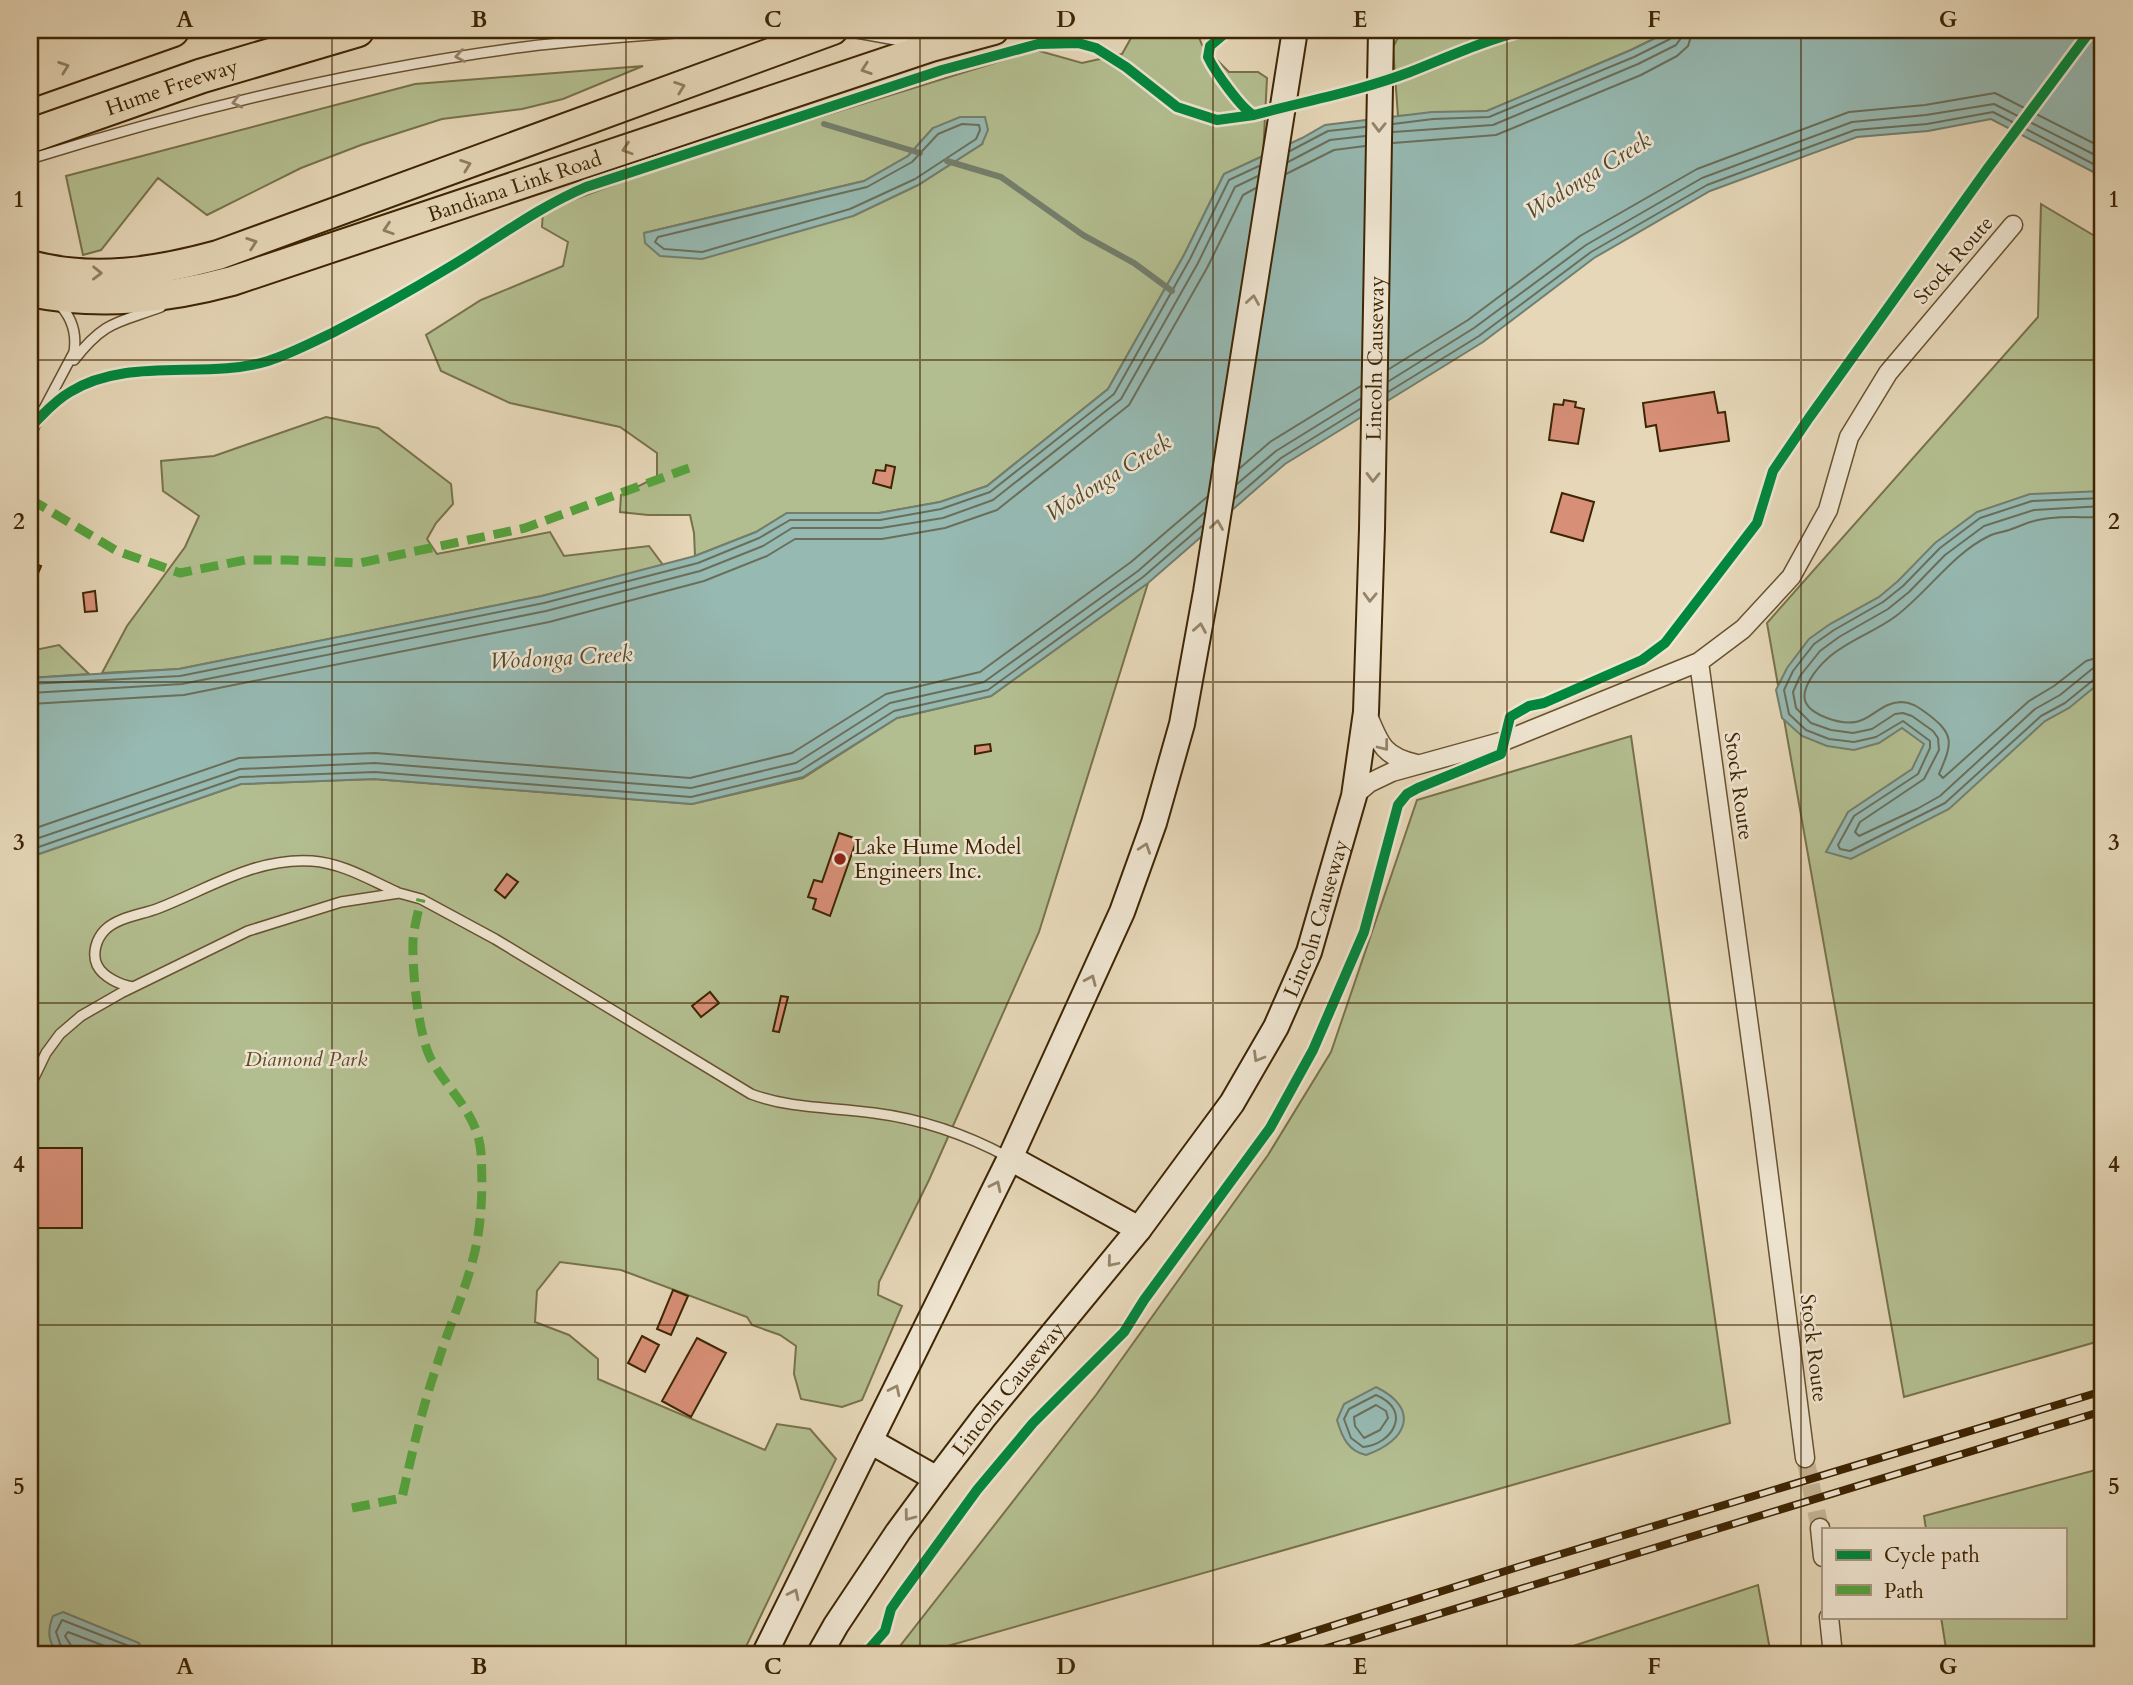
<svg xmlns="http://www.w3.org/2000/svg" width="2133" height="1685" font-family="Cardo,serif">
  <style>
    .green { fill: #b3be90; stroke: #78724a; stroke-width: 2; fill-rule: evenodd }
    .water { fill: #96b9b2; stroke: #737e6c; stroke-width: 2 }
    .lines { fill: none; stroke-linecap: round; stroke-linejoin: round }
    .shore { stroke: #6a6f5a; stroke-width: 2 }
    .stream { stroke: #737e6c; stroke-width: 6 }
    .building { fill: #d78f77; stroke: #3e2503; stroke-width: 2 }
    .street-tunnel { stroke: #c4b394; stroke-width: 18; stroke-dasharray: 18 9; stroke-linecap: butt }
    .lane-casing { stroke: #685230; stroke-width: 12 }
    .street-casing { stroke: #685230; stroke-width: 21 }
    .secondary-casing { stroke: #3e2503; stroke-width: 28 }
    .primary-casing { stroke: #3e2503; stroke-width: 32 }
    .highway-casing { stroke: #3e2503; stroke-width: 37 }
    .lane { stroke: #efe5d1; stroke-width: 9 }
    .street { stroke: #efe5d1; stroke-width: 18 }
    .secondary { stroke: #efe5d1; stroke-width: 24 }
    .primary { stroke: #e6d7b8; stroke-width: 28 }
    .highway { stroke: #e6d7b8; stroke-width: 33 }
    .rail-casing { stroke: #3e2503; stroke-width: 8 }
    .rail { stroke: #efe5d1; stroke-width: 5; stroke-dasharray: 16; stroke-linecap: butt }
    .quiet { stroke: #54a33d; stroke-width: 9; stroke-dasharray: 18 9; stroke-linecap: butt }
    .cycleway-casing { stroke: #efe5d1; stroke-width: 15 }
    .cycleway { stroke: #00873e; stroke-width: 10 }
    .oneway { stroke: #96856a }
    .oneway2 { stroke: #927e5e }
    .grid { fill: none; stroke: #3e2503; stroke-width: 2; stroke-opacity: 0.55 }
    .poi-dot { fill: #8f2418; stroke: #efe5d1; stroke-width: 2.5 }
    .labels { text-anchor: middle; stroke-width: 5; stroke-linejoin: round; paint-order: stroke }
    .street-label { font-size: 21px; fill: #3e2503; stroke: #efe5d1 }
    .poi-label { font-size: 21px; fill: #3e2503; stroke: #efe5d1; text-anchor: start }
    .park-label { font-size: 21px; font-style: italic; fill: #5b4b26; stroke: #efe5d1 }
    .water-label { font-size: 23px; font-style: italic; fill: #544a2f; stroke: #efe5d1 }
    .neatline { fill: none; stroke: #3e2503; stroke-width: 2.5 }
    .grid-label { font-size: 23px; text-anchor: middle; font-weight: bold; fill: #3e2503 }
  </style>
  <rect width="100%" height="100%" fill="#e6d7b8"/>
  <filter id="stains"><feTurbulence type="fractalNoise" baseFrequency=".00286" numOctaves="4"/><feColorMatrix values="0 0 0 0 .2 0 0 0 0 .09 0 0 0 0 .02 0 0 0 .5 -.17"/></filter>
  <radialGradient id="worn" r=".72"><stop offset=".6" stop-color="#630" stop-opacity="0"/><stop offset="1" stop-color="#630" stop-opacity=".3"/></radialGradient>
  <path class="green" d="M1141,30H1196L1202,45L1229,72H1258L1267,78L1263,156L1224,174L1184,255L1108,389L987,486L940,502L879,513H787L756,532L695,556L694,533L690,515H648L620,512L621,495L657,477V453L620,427L510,403L441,371L426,335L481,300L563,266L568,242L542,227L543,211L678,161L1036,50L1082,63L1122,54L1135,31ZM933,128L982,144L918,185L853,216L644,233L864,181L908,156Z
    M1402,30H1672L1631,50L1487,111L1398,116L1393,47Z
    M643,66L563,99L522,109L442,119L361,145L301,168L207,215L158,178L101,250L83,255L66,176L415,84Z
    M2041,204L2103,241V1340L1904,1397L1767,623L2038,317Z
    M326,417L378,428L451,484L453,504L436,523L427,539L437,554L550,532L564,556L649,546L663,565L542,596L179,669L102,673L127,626L185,547L199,516L163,491L161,461L214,456Z
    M1148,583L1039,932L929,1180L879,1282L878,1295L902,1306L862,1400L842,1407L801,1399L794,1374L796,1346L780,1335L752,1325L747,1317L621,1270L560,1262L537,1291L535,1322L569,1335L598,1359V1379L765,1450L777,1424L810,1429L836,1459L742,1655H30V857L241,784L374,779L692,804L803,778L897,718L991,696Z
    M59,645L89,674L30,678V651Z
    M1631,736L1730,1423L916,1655H893L1096,1395L1268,1155L1331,1052L1417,800Z
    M2103,1468V1655H1947L1941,1617H2065V1529H1926L1924,1516Z
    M1758,1585L1771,1655H1546Z"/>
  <path class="water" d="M1672,30H2103V177L1991,119L1928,131L1857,137L1710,191L1594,258L1483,342L1285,464L1148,583L991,696L897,718L803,777L692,804L374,779L241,784L30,857V678L179,669L542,596L695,556L756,532L787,513H879L940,502L987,486L1108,389L1184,255L1224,174L1302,138L1325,125L1432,112L1487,111L1631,50Z
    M960,117H985L988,130L982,144L918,185L853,216L702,259L660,256L645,243L644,233L864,181L908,156L933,128Z
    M2103,491V680L2069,708L2045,721L1949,809L1851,859L1826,852L1848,812L1912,769L1924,744L1902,728L1879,743L1854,750L1827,746L1802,736L1782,718L1776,690L1787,668L1809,639L1830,624L1879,597L1898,581L1935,543L1977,512L2030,494Z
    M1376,1387C1421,1409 1407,1441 1366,1455C1348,1451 1342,1437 1337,1420L1344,1404Z
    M63,1612L139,1643L144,1655H59C48,1643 47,1631 53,1616Z"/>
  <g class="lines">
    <path class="shore" d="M962,124L979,125L980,130L976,139L915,179L850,209L702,252L664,249L655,242L658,237L867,187L912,162L938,134Z
      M1393,124L1433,119L1489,117L1634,57L1670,39L1673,30
      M1393,132L1493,125L1638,64L1676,45L1681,38L1682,30
      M1393,143L1496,135L1641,75L1677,56L1688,46L1693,30
      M1290,151L1328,131L1365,127
      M1288,162L1330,140L1365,136
      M1286,174L1334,150L1365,146
      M1389,369L1468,320L1580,236L1697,169L1849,112L1925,105L1995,93L2103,148
      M1389,381L1474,328L1586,245L1702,178L1852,122L1926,115L1994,104L2103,159
      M1388,392L1479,336L1591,252L1707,185L1855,130L1927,124L1993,112L2103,169
      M1240,468L1270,442L1361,386
      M1237,484L1276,451L1360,399
      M1235,498L1281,458L1360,409
      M2103,498L2032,501L1980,518L1940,548L1903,586L1883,602L1834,630L1814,644L1793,671L1784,690L1789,714L1806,730L1829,739L1854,742L1876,737L1903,721L1930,741V748L1918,774L1854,816L1838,845L1840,849L1850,851L1945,803L2041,716L2065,703L2097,677L2103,675
      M2103,506L2034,510L1984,526L1945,555L1909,592L1888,609L1839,637L1820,651L1800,676L1793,692L1796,708L1811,723L1831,730L1853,733L1872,729L1895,714L1903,713L1912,716L1933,731L1938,738L1939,750L1924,779L1860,822L1855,832L1859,836L1917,809L1940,796L2035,709L2060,695L2092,669L2103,666
      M2103,517C2081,518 2055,515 2034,521C2026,523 2018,527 2009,530C2003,532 1995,533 1989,536C1952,554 1928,592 1896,616C1875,632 1848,640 1828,658C1818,667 1799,689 1806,703C1810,711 1819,715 1827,718C1870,734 1872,703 1901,702C1911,702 1918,707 1925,712C1955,734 1953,742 1939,774L1943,778L2029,701L2054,686L2086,661L2103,656
      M30,684L180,676L544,603L698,563L759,538L790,520H880L941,509L990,492L1114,394L1190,259L1229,180L1259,166
      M30,693L182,684L546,611L700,571L763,546L792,528H881L943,518L993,500L1121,399L1198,263L1235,187L1258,176
      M30,704L184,695L549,622L704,581L767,556L795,539H882L945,528L997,510L1129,405L1207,268L1243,195L1256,188
      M30,830L239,758L375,753L690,778L792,753L886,694L980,672L1131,562L1207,497
      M30,841L240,769L375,763L691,788L796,763L890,703L984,682L1138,571L1204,513
      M30,850L240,777L375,772L691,797L800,771L894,711L988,690L1143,577L1202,526
      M1376,1395C1414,1411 1391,1445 1363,1447L1351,1438L1344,1419L1349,1409Z
      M1376,1405L1386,1411L1388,1418L1380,1430L1364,1438L1355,1426L1354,1417Z
      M64,1655L56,1632L62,1620L134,1648L137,1655
      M73,1655L72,1647L65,1636L68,1632L128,1655"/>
    <path class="stream" d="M824,124L920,153
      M947,161L1001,177L1083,235L1134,263L1172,291"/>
  </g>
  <path class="building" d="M1714,392L1718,413L1725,412L1729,441L1660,451L1656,425L1646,427L1643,403Z
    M1564,400L1576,402L1575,407L1584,409L1578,444L1549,440L1554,404L1563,405Z
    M886,465L895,467L891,488L873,483L876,470L885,471Z
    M1562,493L1594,502L1583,541L1551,532Z
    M30,562L41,566L34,583L30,581Z
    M95,591L97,611L85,612L83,593Z
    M990,744L991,751L975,754V746Z
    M839,833L857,839L830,916L813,909L816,899L808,897L814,880L822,882Z
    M507,874L518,882L505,898L495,890Z
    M710,992L719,1003L701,1017L692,1006Z
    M781,996L788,997L779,1032L773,1031Z
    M30,1148H82V1228H30Z
    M673,1290L688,1296L671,1335L657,1329Z
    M642,1336L659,1345L645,1372L628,1363Z
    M697,1338L726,1353L691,1417L662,1401Z"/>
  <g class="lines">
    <path class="street-tunnel" d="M1805,1458L1820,1528"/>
    <g class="lane-casing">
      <path id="lane" d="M840,30L912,43
        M30,159C191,109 357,69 524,47C587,39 651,35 714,30
        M74,360C105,320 118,323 161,307
        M30,435L74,352C77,333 71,316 58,303
        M133,987C120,985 103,977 97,965C92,954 96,939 105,930C118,917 141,915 159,908C208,889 256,857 312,861C342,863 370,880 397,892
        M30,1086L46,1053L60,1034L81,1016L121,993L248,931L341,902L399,893L421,899L495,939L751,1094C791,1109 832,1107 874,1113C921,1119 967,1135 1008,1157"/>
    </g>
    <g class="street-casing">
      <path id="street" d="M1699,662L1760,1107L1805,1458
        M1367,713C1379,743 1383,757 1417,764
        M1354,796L1369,783L1392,772L1504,741L1699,662L1743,629L1791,577L1828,510L1849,437L1888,373L2013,225
        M1820,1528L1823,1557
        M1829,1617L1833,1655"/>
    </g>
    <g class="secondary-casing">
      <g id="secondary">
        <path d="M1010,1158L1139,1229"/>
        <path d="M870,1441L937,1479"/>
        <path d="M764,1655L1010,1158L1122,912L1154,823L1182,724L1206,592L1295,30"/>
        <path id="s1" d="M819,1655L836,1625L898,1532L937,1479L985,1416L1139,1229L1232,1103L1276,1027L1309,952L1354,796L1366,712L1372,529L1381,30"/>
      </g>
    </g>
    <g class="primary-casing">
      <g id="primary">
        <path d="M30,265C93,282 156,272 218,255L833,30"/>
        <path id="s2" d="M30,292C99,306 165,299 232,281L931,47L994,30"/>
      </g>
    </g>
    <g class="highway-casing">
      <g id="highway">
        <path d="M30,54L86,30"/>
        <path d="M30,80L172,30"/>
        <path id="s3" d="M30,136L201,76L357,30"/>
      </g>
    </g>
    <use href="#lane" class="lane"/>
    <use href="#street" class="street"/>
    <use href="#secondary" class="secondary"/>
    <use href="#primary" class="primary"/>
    <use href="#highway" class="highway"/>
    <g class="rail-casing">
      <path id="rail" d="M1240,1655L1518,1567L2103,1391
        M1304,1655L2103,1411"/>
    </g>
    <use href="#rail" class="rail"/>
    <path class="quiet" d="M30,499L117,551L180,573L245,560H289L360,563L525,528L689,468
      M352,1508L402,1498C412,1453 422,1408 437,1365C448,1329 464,1295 473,1259C482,1226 483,1187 481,1153C478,1114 450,1093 432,1061C418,1037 412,969 413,941C414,927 418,913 421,899"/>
    <g class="cycleway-casing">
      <path id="cycleway" d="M1229,30L1210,46L1208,57C1214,70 1242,110 1254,115C1306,101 1360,91 1410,72C1448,57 1485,40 1525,30
        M30,427C43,415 54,401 70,392C128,356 205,380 268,361C290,354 311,343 332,333C371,313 410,291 448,268C494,241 536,208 586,187L942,70L1038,44L1078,43L1096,48L1126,67L1177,107L1217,120L1254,115
        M864,1655L885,1631L891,1609L900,1596L977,1490L1033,1423L1124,1332L1144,1300L1270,1128L1313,1050L1364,932L1398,805L1407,794L1418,788L1501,754L1510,717L1529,706L1544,703L1642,660L1665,643L1757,523L1773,471L1809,418L1988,168L2091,30"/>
    </g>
    <use href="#cycleway" class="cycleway"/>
  </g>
  <defs><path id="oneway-chevron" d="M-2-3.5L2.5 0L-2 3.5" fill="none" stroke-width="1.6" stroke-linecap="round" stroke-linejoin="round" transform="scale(1.75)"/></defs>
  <g class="oneway">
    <use href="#oneway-chevron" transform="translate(460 56) rotate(171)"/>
    <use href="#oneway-chevron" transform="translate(237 102) rotate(166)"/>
    <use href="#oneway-chevron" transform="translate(1379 127) rotate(91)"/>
    <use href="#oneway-chevron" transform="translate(1253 300) rotate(-81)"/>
    <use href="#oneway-chevron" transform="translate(1373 477) rotate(91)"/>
    <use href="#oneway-chevron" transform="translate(1217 525) rotate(-81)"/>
    <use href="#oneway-chevron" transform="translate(1370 597) rotate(92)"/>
    <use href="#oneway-chevron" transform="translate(1200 628) rotate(-80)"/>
    <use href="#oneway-chevron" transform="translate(1384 746) rotate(52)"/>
    <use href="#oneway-chevron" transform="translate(1145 848) rotate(-71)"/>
    <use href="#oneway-chevron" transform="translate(1091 980) rotate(-66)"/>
    <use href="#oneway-chevron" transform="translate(1258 1057) rotate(120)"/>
    <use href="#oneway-chevron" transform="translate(996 1186) rotate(-64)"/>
    <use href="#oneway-chevron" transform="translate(1112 1262) rotate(130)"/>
    <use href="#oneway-chevron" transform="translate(895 1390) rotate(-64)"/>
    <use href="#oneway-chevron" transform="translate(909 1516) rotate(127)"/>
    <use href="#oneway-chevron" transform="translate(794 1594) rotate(-64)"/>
  </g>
  <g class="oneway2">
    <use href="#oneway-chevron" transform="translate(64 67) rotate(-20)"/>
    <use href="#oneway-chevron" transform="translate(866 69) rotate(161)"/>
    <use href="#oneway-chevron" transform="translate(680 87) rotate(-20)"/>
    <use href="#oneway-chevron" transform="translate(627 149) rotate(162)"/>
    <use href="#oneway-chevron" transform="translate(466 165) rotate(-20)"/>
    <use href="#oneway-chevron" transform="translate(388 229) rotate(162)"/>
    <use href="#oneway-chevron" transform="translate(252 243) rotate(-19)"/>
    <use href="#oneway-chevron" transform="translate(97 273) rotate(1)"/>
  </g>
  <path class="grid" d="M332,30V1655M626,30V1655M920,30V1655M1213,30V1655M1507,30V1655M1801,30V1655M30,360H2103M30,682H2103M30,1003H2103M30,1325H2103"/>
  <circle class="poi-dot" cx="840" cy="859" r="7"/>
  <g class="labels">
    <g class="street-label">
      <text dy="7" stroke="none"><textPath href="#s3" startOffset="150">Hume Freeway</textPath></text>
      <text dy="7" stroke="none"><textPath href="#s2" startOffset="502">Bandiana Link Road</textPath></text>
      <text transform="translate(1953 260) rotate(-49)" y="7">Stock Route</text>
      <text dy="7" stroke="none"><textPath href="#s1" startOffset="1461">Lincoln Causeway</textPath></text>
      <text transform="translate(1739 786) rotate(82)" y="7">Stock Route</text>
      <text dy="7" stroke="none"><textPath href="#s1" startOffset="894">Lincoln Causeway</textPath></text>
      <text transform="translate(1814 1348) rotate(83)" y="7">Stock Route</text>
      <text dy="7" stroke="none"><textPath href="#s1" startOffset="327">Lincoln Causeway</textPath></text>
    </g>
    <g class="poi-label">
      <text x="854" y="854">Lake Hume Model<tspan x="854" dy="24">Engineers Inc.</tspan></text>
    </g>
    <g class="park-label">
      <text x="306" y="1066">Diamond Park</text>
    </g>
    <g class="water-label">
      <text transform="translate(1588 175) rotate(-32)" y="8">Wodonga Creek</text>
      <text transform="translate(1108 477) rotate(-32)" y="8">Wodonga Creek</text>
      <text transform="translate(561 657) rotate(-3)" y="8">Wodonga Creek</text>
    </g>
  </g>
  <rect width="2133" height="1685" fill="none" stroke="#e6d7b8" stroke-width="77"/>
  <rect x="1822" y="1528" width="245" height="91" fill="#efe5d1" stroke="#a8987f" stroke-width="2"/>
  <rect x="1836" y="1550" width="35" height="10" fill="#00873e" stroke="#a8987f" stroke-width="2"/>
  <text x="1884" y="1562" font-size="21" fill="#3e2503">Cycle path</text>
  <rect x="1836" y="1585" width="35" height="10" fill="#54a33d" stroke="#a8987f" stroke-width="2"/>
  <text x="1884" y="1598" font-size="21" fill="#3e2503">Path</text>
  <rect x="38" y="38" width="2056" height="1608" class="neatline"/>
  <g class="grid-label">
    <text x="185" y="27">A</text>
    <text x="479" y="27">B</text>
    <text x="773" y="27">C</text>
    <text x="1066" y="27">D</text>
    <text x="1360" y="27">E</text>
    <text x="1654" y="27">F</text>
    <text x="1948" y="27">G</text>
    <text x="19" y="207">1</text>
    <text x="2114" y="207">1</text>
    <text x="19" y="529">2</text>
    <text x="2114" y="529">2</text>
    <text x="19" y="850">3</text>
    <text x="2114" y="850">3</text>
    <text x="19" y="1172">4</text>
    <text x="2114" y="1172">4</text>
    <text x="19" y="1494">5</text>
    <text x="2114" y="1494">5</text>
    <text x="185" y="1674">A</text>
    <text x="479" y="1674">B</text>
    <text x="773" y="1674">C</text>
    <text x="1066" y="1674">D</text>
    <text x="1360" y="1674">E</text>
    <text x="1654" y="1674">F</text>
    <text x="1948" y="1674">G</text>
  </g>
  <rect width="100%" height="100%" filter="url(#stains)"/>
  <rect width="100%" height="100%" fill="url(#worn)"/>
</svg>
